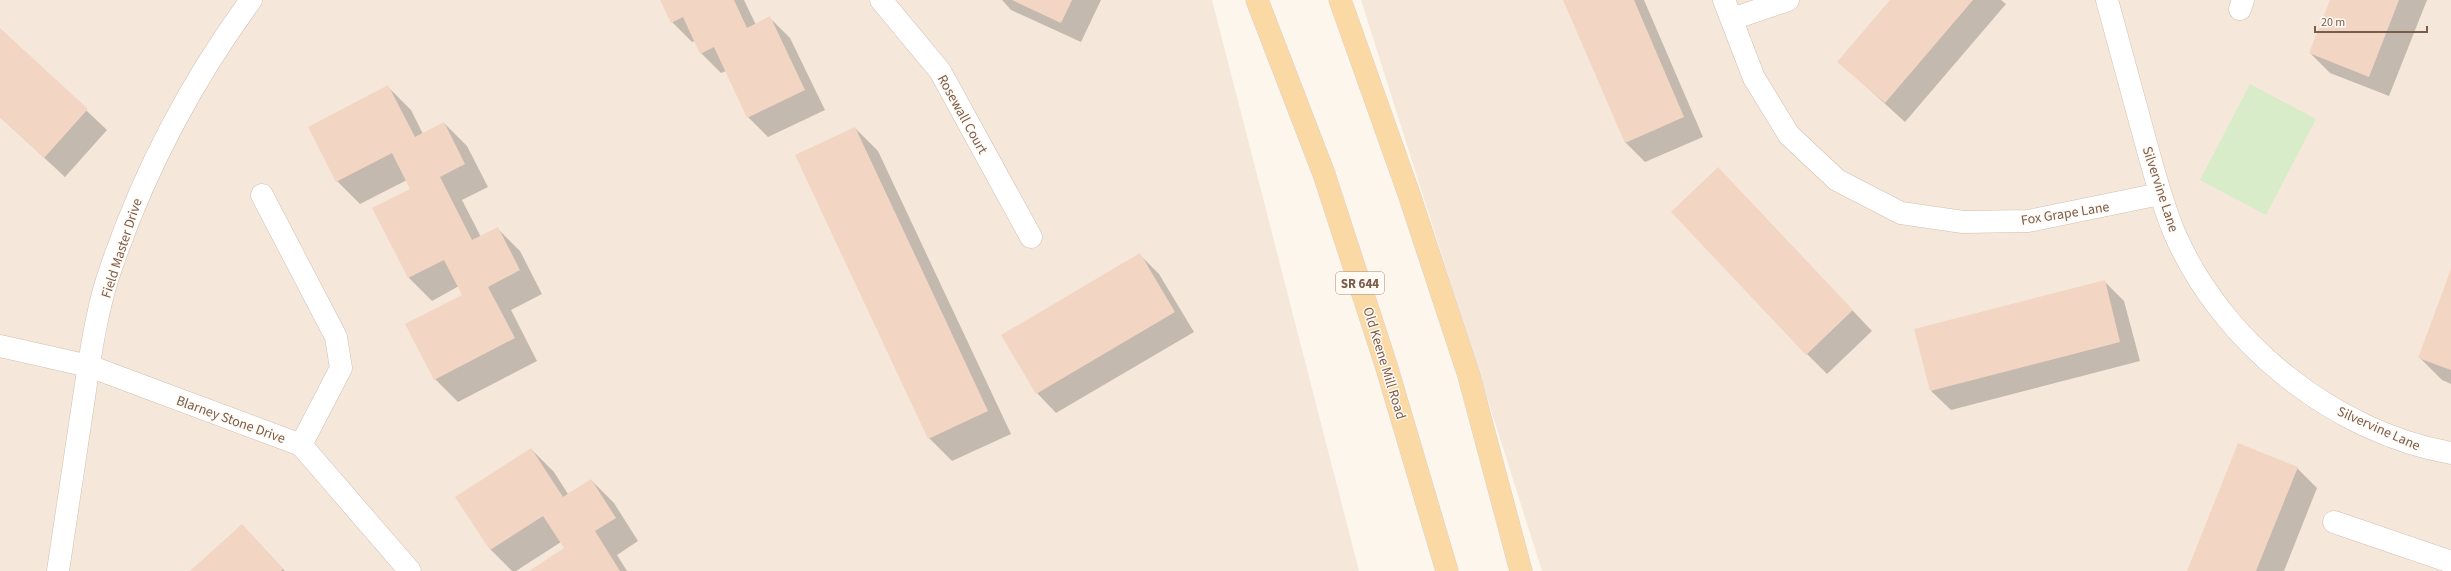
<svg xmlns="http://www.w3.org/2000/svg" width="2451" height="571" font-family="'Source Sans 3',sans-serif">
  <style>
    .residential { fill: #f5e8da }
    .green { fill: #d8ecc9 }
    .shadow { fill: #0003 }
    .building { fill: #f3d5c3 }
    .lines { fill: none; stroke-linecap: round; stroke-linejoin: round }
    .minor-casing { stroke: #d1beb0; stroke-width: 23 }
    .major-casing { stroke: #dad1cd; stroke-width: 23 }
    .minor { stroke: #fff; stroke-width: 22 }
    .major { stroke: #fbd9a5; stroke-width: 22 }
    .labels { text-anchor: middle; stroke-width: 3; stroke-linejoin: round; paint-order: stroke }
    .shield { fill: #fffaf3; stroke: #a28b7f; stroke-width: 1 }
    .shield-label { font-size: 13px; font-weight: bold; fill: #7a5c4d }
    .street-label { font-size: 14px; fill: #7a5c4d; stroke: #fffaf3 }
  </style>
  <rect width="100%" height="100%" fill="#fdf6ec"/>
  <path class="residential" d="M0,0H1212L1359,571H0Z
    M1361,0H2451V571H1542Z"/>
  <path class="green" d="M2250,84L2316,119L2266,215L2200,180Z"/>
  <path class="shadow" d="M661,0H744L756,25L770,18L790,38L825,110L768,137L748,117L726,71L721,73L701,53L695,41L692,42L672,22Z
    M1002,0H1101L1081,42L1011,10Z
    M1564,0H1644L1703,137L1645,162L1625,142Z
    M1891,0H2001L2006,4L1905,122L1839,62Z
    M2331,0H2427L2389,96L2330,73L2310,53Z
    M0,29L107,130L65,177L0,117Z
    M388,87L411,110L423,134L444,123L467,146L488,187L462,200L481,237L497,228L520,251L542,294L511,310L537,361L458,402L435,379L464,295L459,286L432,301L409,278L412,189L407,180L360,204L337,181Z
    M855,128L878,151L1011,434L952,461L929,438Z
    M1737,188L1872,331L1827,374L1807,354Z
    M1139,254L1159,274L1194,332L1056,413L1037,393Z
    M2451,271V384L2442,380L2419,357Z
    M2104,281L2124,301L2140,361L1951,410L1931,391Z
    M531,449L554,472L568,494L591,480L614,503L638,541L617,555L627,571H532L566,549L561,542L516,571H512L490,549Z
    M2297,468L2317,488L2284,571H2188Z
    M242,525L285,571H191Z"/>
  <path class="building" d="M660,0H734L747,28L770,16L805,90L747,118L714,47L700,54L683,17L671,23Z
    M1012,0H1072L1061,23Z
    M1563,0H1634L1684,117L1625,143Z
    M1890,0H1973L1885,103L1837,62Z
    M2330,0H2399L2369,77L2309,53Z
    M0,28L88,109L44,158L0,117Z
    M388,85L415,137L444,122L465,164L440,177L472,240L498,227L520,270L488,287L515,338L434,380L405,324L462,295L444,260L408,278L372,208L410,189L392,153L336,182L308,127Z
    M855,127L988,411L928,439L795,155Z
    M1718,167L1853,310L1806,355L1671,212Z
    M1140,253L1175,312L1036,394L1001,335Z
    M2451,269V370L2418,358Z
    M2105,280L2120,342L1930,391L1914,329Z
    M2238,443L2298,467L2256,571H2187Z
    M531,448L563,497L591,479L616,518L595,531L620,571H529L564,548L543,516L490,550L455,497Z
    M242,524L283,569L281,571H190Z"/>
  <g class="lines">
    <g class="minor-casing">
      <path id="minor" d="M881,0L940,71L1031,237
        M1724,0L1754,78L1789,135L1837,180L1901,213L1963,222L2028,221L2160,194
        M2107,0C2119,45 2132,91 2144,136C2153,168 2161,201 2174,232C2221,342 2333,432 2451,453
        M2240,9L2243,0
        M1732,19L1788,0
        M262,195L336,337L341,368L301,445
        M0,346L89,366L301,445L410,571
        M2334,522L2451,562
        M58,571C66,515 75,460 83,404C89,364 95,319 107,280C140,179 188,86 251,0"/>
    </g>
    <g class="major-casing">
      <path id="major" d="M1257,0L1324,174L1386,365L1447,571
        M1340,0L1409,194L1469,376L1521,571"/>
    </g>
    <use href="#minor" class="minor"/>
    <use href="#major" class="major"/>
  </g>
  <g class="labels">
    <rect class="shield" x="1336" y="272" width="48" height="22" rx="3"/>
    <g class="shield-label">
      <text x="1360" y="288">SR 644</text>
    </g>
    <g class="street-label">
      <text transform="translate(963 114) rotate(61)" y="5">Rosewall Court</text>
      <text transform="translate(2161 189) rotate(72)" y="5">Silvervine Lane</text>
      <text transform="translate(2065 213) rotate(-9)" y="5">Fox Grape Lane</text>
      <text transform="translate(121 248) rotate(-72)" y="5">Field Master Drive</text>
      <text transform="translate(1385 363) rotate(73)" y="5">Old Keene Mill Road</text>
      <text transform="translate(231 419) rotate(20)" y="5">Blarney Stone Drive</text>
      <text transform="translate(2379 428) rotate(24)" y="5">Silvervine Lane</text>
    </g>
  </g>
  <path d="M2315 26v6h112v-6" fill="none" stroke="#7a5c4d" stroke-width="2"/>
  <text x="2321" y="26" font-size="12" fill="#7a5c4d" stroke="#fffaf3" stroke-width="3" paint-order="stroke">20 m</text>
</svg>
